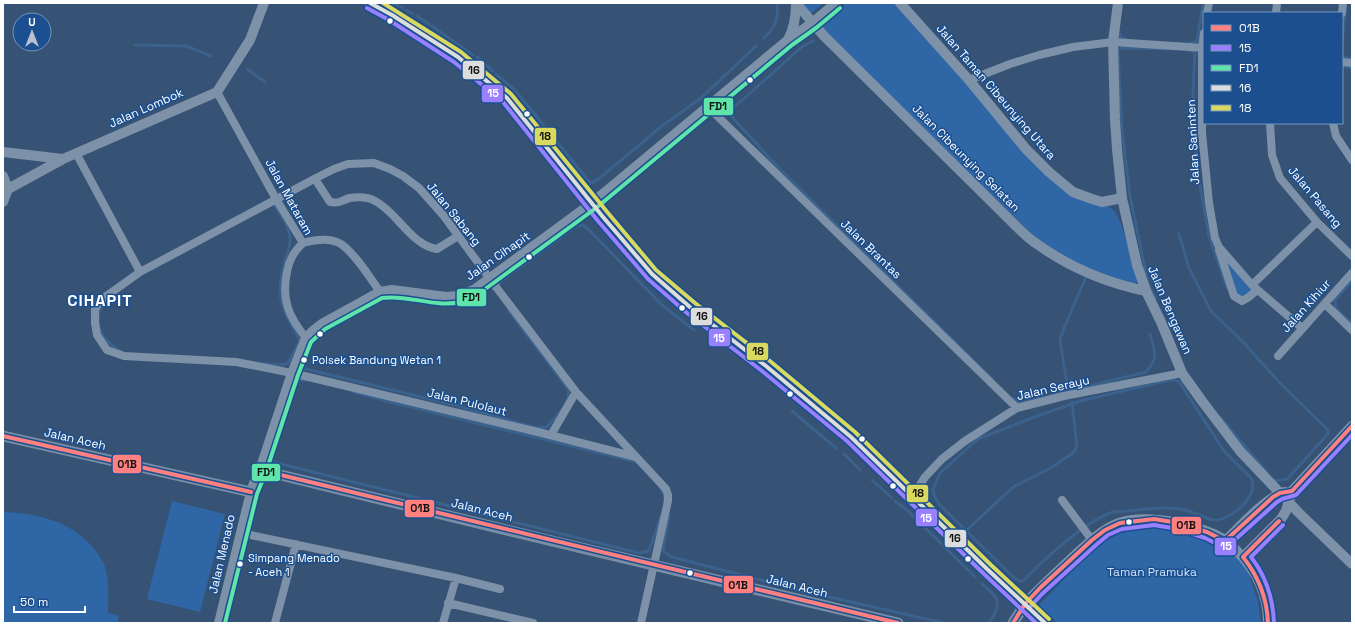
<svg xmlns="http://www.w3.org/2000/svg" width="1355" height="626" font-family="'Space Grotesk',sans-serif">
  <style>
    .park { fill: #2f66a5 }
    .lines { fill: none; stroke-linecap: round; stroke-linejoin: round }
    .stream { stroke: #3b618d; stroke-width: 3 }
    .minor { stroke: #7d92a8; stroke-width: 8 }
    .tertiary { stroke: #7d92a8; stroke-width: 10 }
    .secondary { stroke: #798da4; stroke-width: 11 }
    .bus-1-casing { stroke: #1b4f8f; stroke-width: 7 }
    .bus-2-casing { stroke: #1b4f8f; stroke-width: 7 }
    .bus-3-casing { stroke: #1b4f8f; stroke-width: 7 }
    .bus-4-casing { stroke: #1b4f8f; stroke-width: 7 }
    .bus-5-casing { stroke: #1b4f8f; stroke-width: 7 }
    .bus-1 { stroke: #ff8080; stroke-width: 4 }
    .bus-2 { stroke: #9980ff; stroke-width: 4 }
    .bus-3 { stroke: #5fe5a9; stroke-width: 4 }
    .bus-4 { stroke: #ddd; stroke-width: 4 }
    .bus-5 { stroke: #d9d960; stroke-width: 4 }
    .bus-dot { fill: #fff; stroke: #1b4f8f; stroke-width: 1.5 }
    .labels { text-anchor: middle; stroke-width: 3; stroke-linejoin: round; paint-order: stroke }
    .bus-label { font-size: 11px; fill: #fff; stroke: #1b4f8f; text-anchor: start }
    .street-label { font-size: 12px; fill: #fff; stroke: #1b4f8f }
    .park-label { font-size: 12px; fill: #cfe3fa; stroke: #1b4f8f }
    .district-label { font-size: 16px; font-weight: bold; letter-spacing: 1px; fill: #fff; stroke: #1b4f8f }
    .line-badge { stroke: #1b4f8f; stroke-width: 1.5 }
    .badge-label { font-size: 11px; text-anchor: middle; font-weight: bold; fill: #fff }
    .pale-badge-label { font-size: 11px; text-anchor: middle; font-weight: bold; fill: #111 }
  </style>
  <rect width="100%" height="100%" fill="#365274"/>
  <path class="park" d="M803,3H824L810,14Z
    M846,3H899L1065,188L1102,207L1108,206L1114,210L1121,224L1139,278L1137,282L1131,285L1086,269L1038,240L821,28Z
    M1228,263L1254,291L1243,297H1238L1227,264Z
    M172,501L225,514L200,612L147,599Z
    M3,512C35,513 67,520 90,544C95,550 101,557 104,564C110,580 108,597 108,613L119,616L117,623H3Z
    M1139,523H1165L1230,541L1245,564L1258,601L1261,623H1057L1039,605L1097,545Z"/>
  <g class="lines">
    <path class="stream" d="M392,3L403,8
      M406,10L413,14
      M417,16L429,24
      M432,26L473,55
      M1119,32L1121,38L1126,39
      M764,38C775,28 779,19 777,3
      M813,41L803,46L731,110L730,113L732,117L775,164L992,379
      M1190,43L1195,42L1197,41L1203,3
      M135,45L186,46L211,56
      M1342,45L1345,13
      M1190,50L1195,53L1193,90L1196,163L1209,236L1227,288
      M1342,54L1343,57L1352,59
      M477,57L493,71
      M1342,66L1352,68
      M247,69L265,82
      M496,74L515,90L588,180L592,183L601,177L662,126L701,98L756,46
      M273,204C281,214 291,229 290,242C290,247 288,252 286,257C283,268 280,278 280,290C280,306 292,327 300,341L288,363L282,365L206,358L125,354C109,345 93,331 100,310C109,282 211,238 239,222C249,217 259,211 268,205Z
      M1179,234L1189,268L1211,311L1244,343L1280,383L1328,430V434L1287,479L1276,481L1272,478
      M499,286L498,285L501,281L576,226L583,225L589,230L662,305L694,330
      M478,294L490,287L493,289
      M1155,298L1148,283L1130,196L1122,130L1118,50L1121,48L1167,49
      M1351,323L1336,308L1335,300L1352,281
      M301,362L302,368L454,405L537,428L547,427C555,417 572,402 568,389L509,311
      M1170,380H1176L1180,383L1224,451L1251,478C1260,495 1233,518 1217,520C1209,521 1194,512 1185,510C1167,506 1147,509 1128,511C1122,512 1115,511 1110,513C1080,525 1046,558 1023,581H1020L1014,578L939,504L934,495L933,489L940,473L978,439L1029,419L1080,401Z
      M1068,390L1060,340L1064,328L1086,277
      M354,392L390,402L637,462
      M1013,399L1020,403L1146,372C1159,358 1155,352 1150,334
      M288,405C291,396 293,387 300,380H306
      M285,411L270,455L271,461L273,462L639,553L649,551L661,516
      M792,411L836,448
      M1220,417L1267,472
      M844,454L860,470
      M872,480L892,498
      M660,487L664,495V502
      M895,501L908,511L975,577
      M669,516L663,551L672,557L807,592L944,623
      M967,530L1013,487L1049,469L1073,453L1077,447L1072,402
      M982,584C999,598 1003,603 989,623"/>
    <path class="minor" d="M1207,13L1209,3
      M1276,13L1277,3
      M1342,13L1343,3
      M1204,33L1202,48V133L1209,203L1215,238L1219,247L1252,285L1302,328
      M1342,62L1352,63
      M969,80L1010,64L1039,55L1073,47L1113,42L1204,48
      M217,92L276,199L303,243C294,251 289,260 287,272C281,300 289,317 306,338
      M708,107L1017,408
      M1270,123L1272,155L1280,178L1317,222L1352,256
      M1333,123L1336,136L1352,160
      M76,153L140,272
      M315,179L330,202C341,204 341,200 350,198C357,197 368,197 375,201C397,212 412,246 437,249L458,236
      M303,243C314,240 326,238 337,242C351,247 371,279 380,292
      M1219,250L1234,296L1242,301L1249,297L1257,290
      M1252,285L1317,222
      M1325,304L1352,330
      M1278,356L1352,273
      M551,435L576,392
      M636,457L538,432L292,373L236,362L124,356L107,350L97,335L95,323V310L99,302L105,297L140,272L318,177L334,169L348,164L374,163L390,169L403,176L419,188L443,215L490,279L576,392L666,489L668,495V501L641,623
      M913,496L925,477L942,459L965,441L1017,408L1064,396L1182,373
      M1062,500L1092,540
      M241,533L456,578L500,589
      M448,603L533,623
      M275,623L296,544
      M443,623L456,578"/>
    <path class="tertiary" d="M796,3L824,36L1016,226C1022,232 1029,239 1037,244C1069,267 1107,283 1146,291
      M900,3L969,80L1026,149L1049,172L1073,192L1092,199L1102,202L1122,198
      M1118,3L1113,42L1115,120L1117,149L1122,198L1137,265L1146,291L1161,322L1182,373L1202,401L1240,451L1299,513L1352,564
      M788,40C794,29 796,16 796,3
      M3,152L63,159
      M3,176L8,189
      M3,202L8,189L63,159L217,92L250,40L264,3
      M260,470L292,373L306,338L313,331L322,324L380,292L392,290L446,297L458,296L474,290L592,203L788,40L812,23L836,3
      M1225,541C1240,527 1267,496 1285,492
      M1243,557L1281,519L1286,511L1292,491L1352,426
      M1025,604C1039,588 1055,574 1071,559C1085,546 1100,530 1119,523C1136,517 1156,519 1173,522C1190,525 1210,531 1225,540C1229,543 1232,547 1236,550C1256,570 1268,594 1268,623
      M219,623L251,492"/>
    <path class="secondary" d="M370,3L392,15L458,57L507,98L531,127L603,217L652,274L691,308L766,366L851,437L913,496L987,569L1045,623
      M3,436L251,492L260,470L552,541L898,623
      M1013,623L1025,604"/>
    <g class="bus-1-casing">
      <path id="bus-1" d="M3,436L251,492
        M260,470L898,623
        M1013,623L1025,604L1041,587L1092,540L1105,530L1120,523L1154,519L1179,523L1207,532L1225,541L1273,497L1280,493L1292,491L1352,426
        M1268,623C1267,598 1259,577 1243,557L1279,521"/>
    </g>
    <g class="bus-2-casing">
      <path id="bus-2" d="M367,8L389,20L454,62L503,102L598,221L648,279L687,313L762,371L847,441L983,573L1036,623
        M1029,608L1042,594L1096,545L1108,535L1122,529L1154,525L1178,529L1205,538L1223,547L1228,546L1277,502L1282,499L1296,495L1352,435
        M1274,623C1273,599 1266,576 1251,557L1283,525"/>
    </g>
    <g class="bus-3-casing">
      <path id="bus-3" d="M225,623L257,494L266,472L298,375L311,342L325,329L382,298C407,294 435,308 460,302C465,300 472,297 477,295L596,208L792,45L816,28L840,8"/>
    </g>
    <g class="bus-4-casing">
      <path id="bus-4" d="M370,3L392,15L458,57L507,98L603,217L652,274L691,308L766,366L851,437L987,569L1045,623"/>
    </g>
    <g class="bus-5-casing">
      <path id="bus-5" d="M383,3L461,52L511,94L608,213L656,270L695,303L770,361L855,432L991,565L1049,619"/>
    </g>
    <use href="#bus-1" class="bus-1"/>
    <use href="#bus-2" class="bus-2"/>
    <use href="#bus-3" class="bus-3"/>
    <use href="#bus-4" class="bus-4"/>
    <use href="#bus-5" class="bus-5"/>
  </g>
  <g class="bus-dot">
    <circle cx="390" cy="21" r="3.5"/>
    <circle cx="750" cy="80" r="3.5"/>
    <circle cx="527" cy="114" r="3.5"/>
    <circle cx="529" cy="257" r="3.5"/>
    <circle cx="682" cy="308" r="3.5"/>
    <circle cx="320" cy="334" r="3.5"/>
    <circle cx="304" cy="360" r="3.5"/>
    <circle cx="790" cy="394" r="3.5"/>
    <circle cx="862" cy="439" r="3.5"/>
    <circle cx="893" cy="486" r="3.5"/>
    <circle cx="1129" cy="522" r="3.5"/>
    <circle cx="968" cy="559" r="3.5"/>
    <circle cx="240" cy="564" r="3.5"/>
    <circle cx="690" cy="573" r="3.5"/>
  </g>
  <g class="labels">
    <g class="bus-label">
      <text x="312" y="364">Polsek Bandung Wetan 1</text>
      <text x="248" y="562">Simpang Menado<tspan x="248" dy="14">- Aceh 1</tspan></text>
    </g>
    <g class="street-label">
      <text transform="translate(996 92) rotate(49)" y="4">Jalan Taman Cibeunying Utara</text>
      <text transform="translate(146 108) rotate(-24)" y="4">Jalan Lombok</text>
      <text transform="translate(1193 142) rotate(-93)" y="4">Jalan Saninten</text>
      <text transform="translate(966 158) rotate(45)" y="4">Jalan Cibeunying Selatan</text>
      <text transform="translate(289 197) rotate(61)" y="4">Jalan Mataram</text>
      <text transform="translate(1315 197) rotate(50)" y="4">Jalan Pasang</text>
      <text transform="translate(454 214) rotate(51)" y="4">Jalan Sabang</text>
      <text transform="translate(871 249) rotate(44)" y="4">Jalan Brantas</text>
      <text transform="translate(498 256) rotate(-35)" y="4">Jalan Cihapit</text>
      <text transform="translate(1306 306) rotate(-48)" y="4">Jalan Kihiur</text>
      <text transform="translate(1170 310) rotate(67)" y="4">Jalan Bengawan</text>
      <text transform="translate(1053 388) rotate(-13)" y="4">Jalan Serayu</text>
      <text transform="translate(467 402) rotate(14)" y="4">Jalan Pulolaut</text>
      <text transform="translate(75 439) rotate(13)" y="4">Jalan Aceh</text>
      <text transform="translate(482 510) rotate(14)" y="4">Jalan Aceh</text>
      <text transform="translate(222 554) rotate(-77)" y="4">Jalan Menado</text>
      <text transform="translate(797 586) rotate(14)" y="4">Jalan Aceh</text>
    </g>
    <g class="park-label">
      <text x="1152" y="576">Taman Pramuka</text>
    </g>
    <g class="district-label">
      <text x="100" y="306">CIHAPIT</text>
    </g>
  </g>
  <g class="line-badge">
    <rect x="462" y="60" width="23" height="20" rx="4" fill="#ddd"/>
    <rect x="481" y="84" width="23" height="19" rx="4" fill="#9980ff"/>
    <rect x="703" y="97" width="31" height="19" rx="4" fill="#5fe5a9"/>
    <rect x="534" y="127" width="23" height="19" rx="4" fill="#d9d960"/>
    <rect x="456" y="288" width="31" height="19" rx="4" fill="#5fe5a9"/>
    <rect x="690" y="307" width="23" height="19" rx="4" fill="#ddd"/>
    <rect x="708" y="328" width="23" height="19" rx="4" fill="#9980ff"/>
    <rect x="746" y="342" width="23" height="19" rx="4" fill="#d9d960"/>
    <rect x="112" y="454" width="30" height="20" rx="4" fill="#ff8080"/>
    <rect x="251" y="463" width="30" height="19" rx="4" fill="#5fe5a9"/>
    <rect x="906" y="484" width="23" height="19" rx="4" fill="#d9d960"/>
    <rect x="404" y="499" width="31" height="19" rx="4" fill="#ff8080"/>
    <rect x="915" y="508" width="23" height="19" rx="4" fill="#9980ff"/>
    <rect x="1171" y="516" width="31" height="19" rx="4" fill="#ff8080"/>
    <rect x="944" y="529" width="23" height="19" rx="4" fill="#ddd"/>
    <rect x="1214" y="537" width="23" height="19" rx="4" fill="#9980ff"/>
    <rect x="723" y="575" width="31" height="19" rx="4" fill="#ff8080"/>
  </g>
  <g class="badge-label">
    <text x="493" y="97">15</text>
    <text x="719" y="342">15</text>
    <text x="926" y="522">15</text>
    <text x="1226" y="550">15</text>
  </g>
  <g class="pale-badge-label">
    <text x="474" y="74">16</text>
    <text x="718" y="110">FD1</text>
    <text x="545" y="140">18</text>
    <text x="471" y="301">FD1</text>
    <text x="702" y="320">16</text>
    <text x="758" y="355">18</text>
    <text x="127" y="468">01B</text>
    <text x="266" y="476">FD1</text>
    <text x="918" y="497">18</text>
    <text x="420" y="512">01B</text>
    <text x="1186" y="529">01B</text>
    <text x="955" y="542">16</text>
    <text x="738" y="589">01B</text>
  </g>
  <rect width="1355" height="626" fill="none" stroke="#ffffff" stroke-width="8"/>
  <rect x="1203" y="12" width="140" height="112" fill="#1b4f8f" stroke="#7695bc"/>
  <rect x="1211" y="25" width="20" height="6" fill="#ff8080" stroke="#7695bc"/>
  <text x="1239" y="32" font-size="12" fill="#ffffff">01B</text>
  <rect x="1211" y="45" width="20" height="6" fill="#9980ff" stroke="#7695bc"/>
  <text x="1239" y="52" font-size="12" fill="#ffffff">15</text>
  <rect x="1211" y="65" width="20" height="6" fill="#5fe5a9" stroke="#7695bc"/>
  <text x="1239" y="72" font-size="12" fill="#ffffff">FD1</text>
  <rect x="1211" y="85" width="20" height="6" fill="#dddddd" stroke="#7695bc"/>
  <text x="1239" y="92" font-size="12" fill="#ffffff">16</text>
  <rect x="1211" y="105" width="20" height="6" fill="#d9d960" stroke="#7695bc"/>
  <text x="1239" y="112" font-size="12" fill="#ffffff">18</text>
  <g transform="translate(32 32)"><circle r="19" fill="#1b4f8f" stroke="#7695bc"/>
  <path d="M0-3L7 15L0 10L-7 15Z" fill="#b9c2ce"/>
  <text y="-6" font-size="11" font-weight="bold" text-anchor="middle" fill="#ffffff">U</text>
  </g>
  <path d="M14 606v6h71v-6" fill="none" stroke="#ffffff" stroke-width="2"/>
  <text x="20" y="606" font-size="12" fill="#ffffff" stroke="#1b4f8f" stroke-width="3" paint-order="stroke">50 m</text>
</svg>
